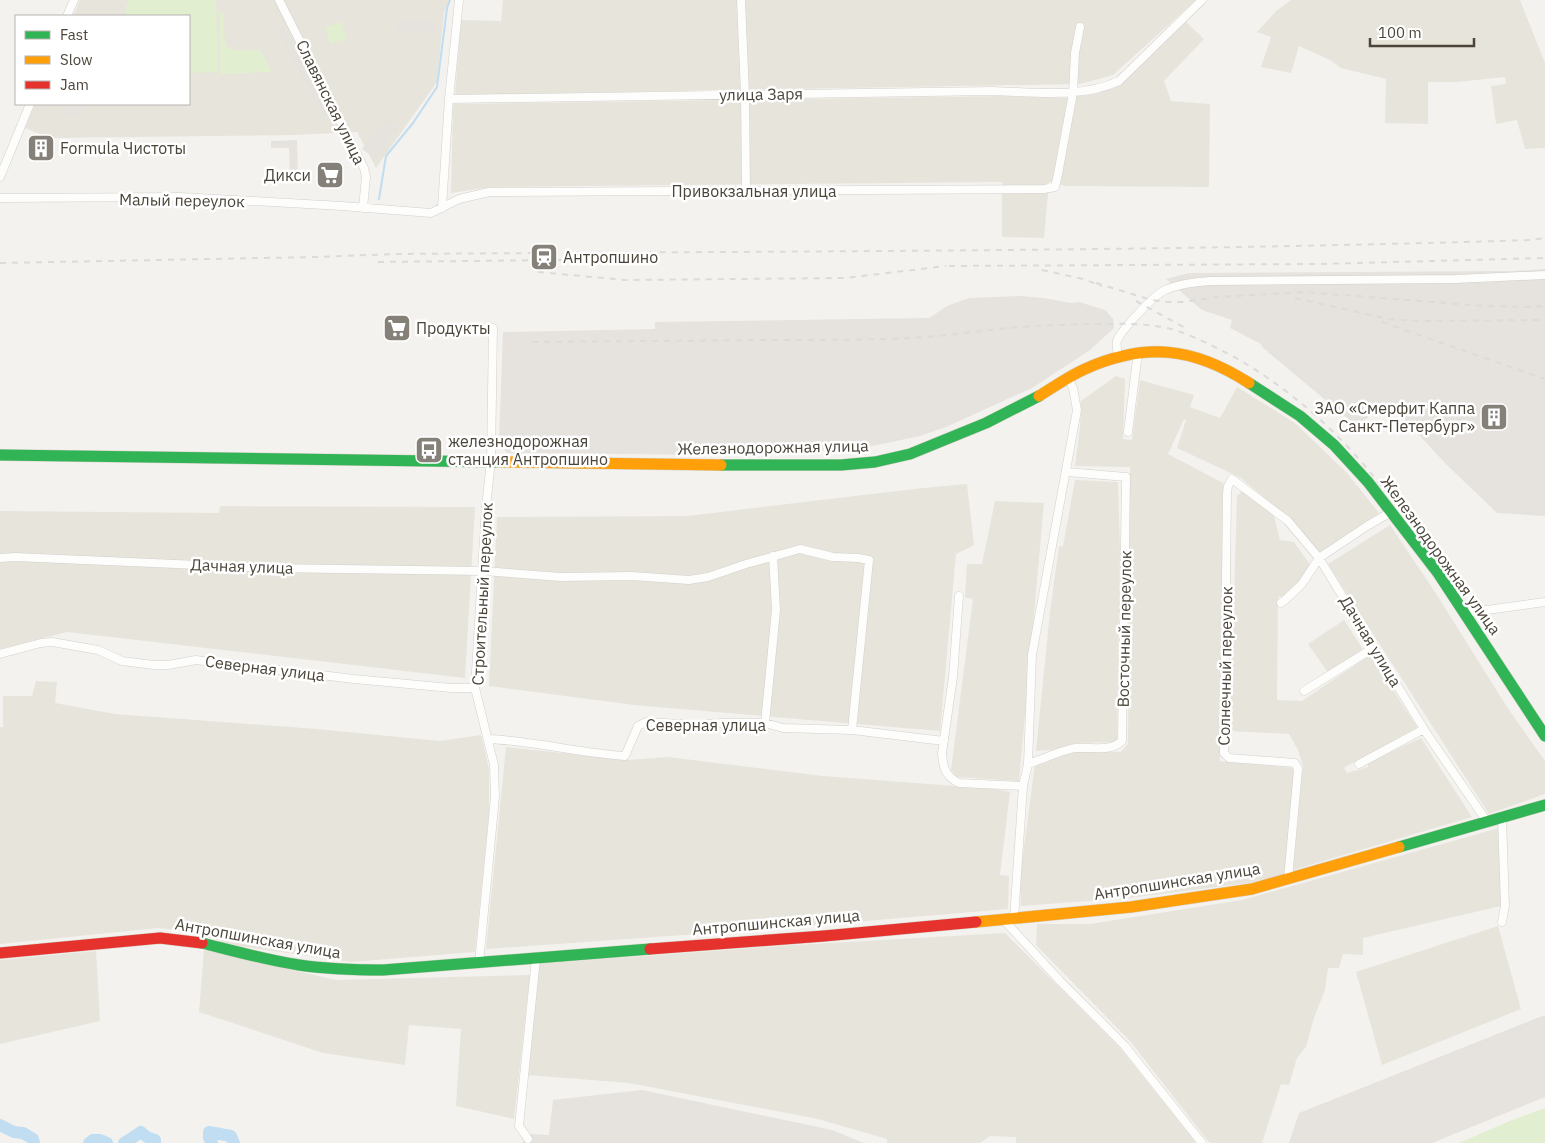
<svg xmlns="http://www.w3.org/2000/svg" width="1545" height="1143" font-family="'IBM Plex Sans',sans-serif">
  <style>
    .residential { fill: #e7e4dc }
    .industrial { fill: #e6e2de }
    .green { fill: #e1eecf }
    .parking { fill: #e6e3df }
    .lines { fill: none; stroke-linecap: round; stroke-linejoin: round }
    .stream { stroke: #c0ddf1; stroke-width: 2 }
    .river { stroke: #c0ddf1; stroke-width: 12 }
    .street-casing { stroke: #d2d0cb; stroke-width: 9 }
    .fast-casing { stroke: #d3cfc5; stroke-width: 12 }
    .slow-casing { stroke: #d3cfc5; stroke-width: 12 }
    .jam-casing { stroke: #d3cfc5; stroke-width: 12 }
    .street { stroke: #fdfdfc; stroke-width: 8 }
    .fast { stroke: #30b455; stroke-width: 11 }
    .slow { stroke: #ff9f0a; stroke-width: 11 }
    .jam { stroke: #e5322d; stroke-width: 11 }
    .rail { stroke: #dbdbda; stroke-width: 2; stroke-dasharray: 6 6; stroke-linecap: butt }
    .labels { text-anchor: middle; stroke-width: 5; stroke-linejoin: round; paint-order: stroke }
    .street-label { font-size: 16px; fill: #4b4439; stroke: #fff }
    .poi-label { font-size: 16px; fill: #4b4439; stroke: #fff; text-anchor: start }
  </style>
  <rect width="100%" height="100%" fill="#f4f2ee"/>
  <path class="residential" d="M80,0H450L444,12L437,82L376,168L357,132L294,135L50,138L25,128L35,104H189V16H73Z
    M503,0H1196L1113,75L1080,84L455,95L461,20L501,21Z
    M1291,0H1520L1545,63V148L1525,149L1517,120L1496,124L1491,86L1506,84L1505,77L1457,82H1428V124L1385,123L1386,79L1341,68L1330,60L1299,46L1291,73L1261,67L1271,37L1257,32L1276,11Z
    M1186,22L1204,39L1164,81L1171,101L1210,104L1209,187L1066,186L1049,182L1044,238L1002,237V182L492,187L451,193L453,104L1002,96L1066,98L1098,93L1119,85Z
    M1116,376L1125,379L1123,439L1132,440L1140,380L1194,395L1190,407L1220,418L1237,387L1295,423L1347,473L1379,513L1319,553L1288,518L1241,478L1177,448L1186,420L1184,419L1168,454L1223,483L1220,761L1295,768L1284,875L1249,883L1128,898L1021,906L1020,877L1035,764L1073,750L1121,752L1128,744L1130,467L1075,466L1080,427L1081,401Z
    M1075,480L1118,482L1120,552L1117,742L1076,743L1052,750L1036,751L1050,612L1059,546H1063Z
    M967,484L974,545L956,554L940,731L634,705L489,686L497,517L687,516L923,488Z
    M1243,490L1274,516L1280,540L1294,542L1314,570L1288,596L1278,597L1277,700L1302,701L1370,655L1417,727L1344,768L1347,773L1368,767V763L1421,738L1472,817L1293,870L1303,766L1298,750L1289,734L1230,731L1237,496Z
    M995,501L1044,503L1019,781L957,777L951,770L973,599L965,597L967,564H982Z
    M220,506L475,507L465,678L67,632L0,649V511L219,513Z
    M1390,525L1437,595L1507,707L1545,761V794L1489,814L1328,564Z
    M1344,620L1364,651L1329,674L1308,644Z
    M36,681L57,682L55,703L115,714L317,729L440,741L481,735L489,769V815L475,952L351,962L238,946L187,931L158,928L0,944V727H3V696H32Z
    M506,747L628,760L668,757L823,776L995,789L1010,792L1000,875L1009,876L1008,909L795,927L486,949Z
    M1499,828L1501,906L1363,938V955L1343,954L1339,968H1328L1325,990L1314,1018L1306,1047L1297,1058L1289,1085L1281,1084L1262,1143H1211L1208,1141L1130,1041L1036,945L1037,924H1090L1242,900Z
    M1498,926L1521,1009L1382,1065L1356,972Z
    M1005,933L1120,1048L1196,1143H1016V1137L990,1136L980,1143H887V1139L818,1119L629,1083L527,1075L537,964L795,945Z
    M204,950L336,980L530,975L514,1119L456,1106L461,1029L409,1025L405,1065L323,1053L199,1012Z
    M96,951L100,1021L0,1044V960Z"/>
  <path class="industrial" d="M1545,269V516L1497,513L1446,464L1392,406L1385,403L1359,425L1353,423L1262,347L1261,344L1230,328L1232,320L1202,310L1166,279L1189,273L1515,271Z
    M1020,296L1044,298L1070,303L1079,302L1105,310L1113,319L1114,328L1090,350L1032,388L946,427L920,436L858,449L734,452V446H727V455L507,453L499,442L503,332L655,329V322L929,318L947,306L969,298Z
    M1545,1015V1097L1432,1143H1289L1299,1113Z
    M642,1090L832,1130L864,1143H522L530,1134L549,1135L553,1100Z"/>
  <path class="green" d="M129,0H216L218,72L189,73V16H126L125,9Z
    M219,11L224,14C225,52 221,51 260,50L272,72L220,74Z
    M341,22L346,39L330,44L325,27Z
    M1545,1108V1143H1459L1512,1120Z"/>
  <path class="parking" d="M395,21H435V31H396Z
    M283,27L326,111L321,114L277,29Z
    M62,104H85V116L60,117L59,111H62Z
    M389,119L399,127L375,158L362,149L377,129L380,131Z
    M297,140L298,177L290,178L289,148H271V141Z"/>
  <g class="lines">
    <path class="stream" d="M379,199L386,156L413,123L437,87L447,8L450,0"/>
    <path class="river" d="M0,1125L14,1132L23,1133L33,1139L34,1143
      M89,1143L93,1140H100L107,1143
      M124,1143L141,1132L147,1137L155,1140V1143
      M212,1143L209,1138V1132L231,1136L234,1143"/>
    <g class="street-casing">
      <path id="street" d="M279,0L364,168L366,177L363,208
        M741,0L745,94L746,190
        M67,16L74,0
        M449,99L993,91C1034,92 1080,99 1119,81L1202,0
        M0,177L30,104
        M0,198L180,197L342,206L431,213L459,199L489,192L1044,189L1055,187L1058,174L1073,93L1075,53L1080,27
        M442,208L449,99L459,0
        M1119,356C1117,351 1116,346 1117,341C1121,330 1154,295 1165,290C1179,284 1195,282 1210,281L1456,279L1545,275
        M1128,432L1138,352
        M0,558L15,557L268,568L483,571L561,577L632,576L689,580L708,577L746,564L800,549L833,557L858,558L869,560L852,730
        M959,596L953,677L942,753C943,768 945,776 959,783L1023,786
        M1281,603L1285,600L1302,584L1319,558L1367,526L1391,512
        M1465,613L1545,602
        M0,654L41,643L52,642L98,650L122,661L154,665H168L196,660L354,679L451,688H475
        M1304,691L1375,647
        M765,723L776,610L773,556
        M489,739C534,741 579,753 625,756L638,726L646,722L697,725L722,723H765L783,728L852,730L944,741
        M1028,764C1041,760 1064,749 1076,748C1092,747 1110,752 1122,741L1126,477L1067,472
        M1359,764L1424,729
        M1502,818L1505,906L1502,922
        M1288,879L1298,769L1295,763L1229,758L1224,753L1227,493L1228,486L1232,479L1288,521L1319,558L1427,734L1488,823
        M1003,919L1060,981L1124,1045L1202,1143
        M1014,919L1023,786L1028,764L1032,655L1077,410L1073,388L1068,378
        M479,963L495,797L494,765L475,688L486,507L491,461L493,328
        M528,1139L519,1126L536,958"/>
    </g>
    <g class="fast-casing">
      <path id="fast" d="M1249,383L1300,416L1334,445L1368,482L1438,573L1545,736
        M0,455L500,462
        M721,465H841L875,462L910,454L986,423L1039,396
        M1399,847L1545,805
        M202,943C234,951 266,960 299,965C327,969 355,970 383,970L650,949"/>
    </g>
    <g class="slow-casing">
      <path id="slow" d="M1039,396C1054,387 1069,376 1085,369C1146,342 1193,347 1249,383
        M500,462L721,465
        M976,922L1131,907L1252,889L1399,847"/>
    </g>
    <g class="jam-casing">
      <path id="jam" d="M650,949L824,936L976,922
        M0,953L160,938L202,943"/>
    </g>
    <use href="#street" class="street"/>
    <use href="#fast" class="fast"/>
    <use href="#slow" class="slow"/>
    <use href="#jam" class="jam"/>
    <path class="rail" d="M378,262L650,259
      M0,263L315,257L396,254C774,251 1153,252 1531,240L1545,238
      M949,266L1318,264L1545,258
      M1042,270L1083,279L1102,286
      M538,272L625,280L845,278L946,266
      M1096,283L1152,300L1168,302H1183L1217,297L1305,292L1484,306L1528,307L1545,306
      M1295,298L1388,319L1417,321L1545,320
      M1136,301L1187,329
      M1382,322L1545,379
      M532,342C609,341 685,341 762,340C812,340 863,340 913,338C945,336 977,331 1009,328C1036,325 1064,325 1091,324C1120,324 1150,322 1178,331C1198,338 1217,348 1236,358C1295,392 1344,437 1385,491"/>
  </g>
  <defs>
    <g id="building-square" transform="scale(1.4375)"><rect x="-9" y="-9" width="18" height="18" rx="4" fill="#868178" stroke="#fff"/><path d="M-4-6H4V6H1V3H-1V6H-4ZM-2.5-4.3h1.7v1.8h-1.7ZM.8-4.3h1.7v1.8H.8ZM-2.5-1h1.7V.8h-1.7ZM.8-1h1.7V.8H.8Z" fill="#fff"/></g>
    <g id="supermarket-square" transform="scale(1.4375)"><rect x="-9" y="-9" width="18" height="18" rx="4" fill="#868178" stroke="#fff"/><path d="M-6-5.5h2.5l.6 2H6L4.5 2H-2.5L-4.4-4H-6ZM-1.5 3.2a1.3 1.3 0 1 0 .1 0ZM3 3.2a1.3 1.3 0 1 0 .1 0Z" fill="#fff"/></g>
    <g id="station-square" transform="scale(1.4375)"><rect x="-9" y="-9" width="18" height="18" rx="4" fill="#868178" stroke="#fff"/><path d="M-3-6H3Q5-6 5-4V2Q5 4 3 4L4.5 6H3L1.5 4h-3L-3 6H-4.5L-3 4Q-5 4-5 2V-4Q-5-6-3-6ZM-3.5-4v3h7v-3ZM-3.5 1v1.5H-2V1ZM2 1v1.5H3.5V1Z" fill="#fff"/></g>
    <g id="bus-square" transform="scale(1.4375)"><rect x="-9" y="-9" width="18" height="18" rx="4" fill="#868178" stroke="#fff"/><path d="M-5-6H5V4H4V6H2V4H-2V6H-4V4H-5ZM-3.5-4V0h7V-4ZM-3.5 1.2v1.5H-2V1.2ZM2 1.2v1.5H3.5V1.2Z" fill="#fff"/></g>
  </defs>
  <g fill-rule="evenodd">
    <use href="#building-square" x="41" y="148"/>
    <use href="#supermarket-square" x="330" y="175"/>
    <use href="#station-square" x="544" y="257"/>
    <use href="#supermarket-square" x="397" y="328"/>
    <use href="#building-square" x="1494" y="417"/>
    <use href="#bus-square" x="429" y="450"/>
  </g>
  <g class="labels">
    <g class="street-label">
      <text transform="translate(761 94) rotate(-1)" y="6">улица Заря</text>
      <text transform="translate(331 102) rotate(64)" y="6">Славянская улица</text>
      <text x="754" y="197">Привокзальная улица</text>
      <text transform="translate(182 200) rotate(1)" y="6">Малый переулок</text>
      <text transform="translate(773 447) rotate(-1)" y="6">Железнодорожная улица</text>
      <text transform="translate(1441 555) rotate(54)" y="6">Железнодорожная улица</text>
      <text transform="translate(242 566) rotate(2)" y="6">Дачная улица</text>
      <text transform="translate(482 594) rotate(-87)" y="6">Строительный переулок</text>
      <text transform="translate(1124 629) rotate(-89)" y="6">Восточный переулок</text>
      <text transform="translate(1371 641) rotate(59)" y="6">Дачная улица</text>
      <text transform="translate(1225 666) rotate(-89)" y="6">Солнечный переулок</text>
      <text transform="translate(265 668) rotate(7)" y="6">Северная улица</text>
      <text x="706" y="731">Северная улица</text>
      <text transform="translate(1177 881) rotate(-9)" y="6">Антропшинская улица</text>
      <text transform="translate(776 922) rotate(-5)" y="6">Антропшинская улица</text>
      <text transform="translate(258 938) rotate(10)" y="6">Антропшинская улица</text>
    </g>
    <g class="poi-label">
      <text x="60" y="154">Formula Чистоты</text>
      <text x="311" y="181" text-anchor="end">Дикси</text>
      <text x="563" y="263">Антропшино</text>
      <text x="416" y="334">Продукты</text>
      <text x="1475" y="414" text-anchor="end">ЗАО «Смерфит Каппа<tspan x="1475" dy="18">Санкт-Петербург»</tspan></text>
      <text x="448" y="447">железнодорожная<tspan x="448" dy="18">станция Антропшино</tspan></text>
    </g>
  </g>
  <rect x="15" y="15" width="175" height="90" fill="#ffffff" stroke="#b7b4b0"/>
  <rect x="25" y="31" width="25" height="8" fill="#30b455" stroke="#b7b4b0"/>
  <text x="60" y="40" font-size="15" fill="#4b4439">Fast</text>
  <rect x="25" y="56" width="25" height="8" fill="#ff9f0a" stroke="#b7b4b0"/>
  <text x="60" y="65" font-size="15" fill="#4b4439">Slow</text>
  <rect x="25" y="81" width="25" height="8" fill="#e5322d" stroke="#b7b4b0"/>
  <text x="60" y="90" font-size="15" fill="#4b4439">Jam</text>
  <path d="M1370 38v8h104v-8" fill="none" stroke="#4b4439" stroke-width="2.5"/>
  <text x="1378" y="38" font-size="15" fill="#4b4439" stroke="#ffffff" stroke-width="4" paint-order="stroke">100 m</text>
</svg>
